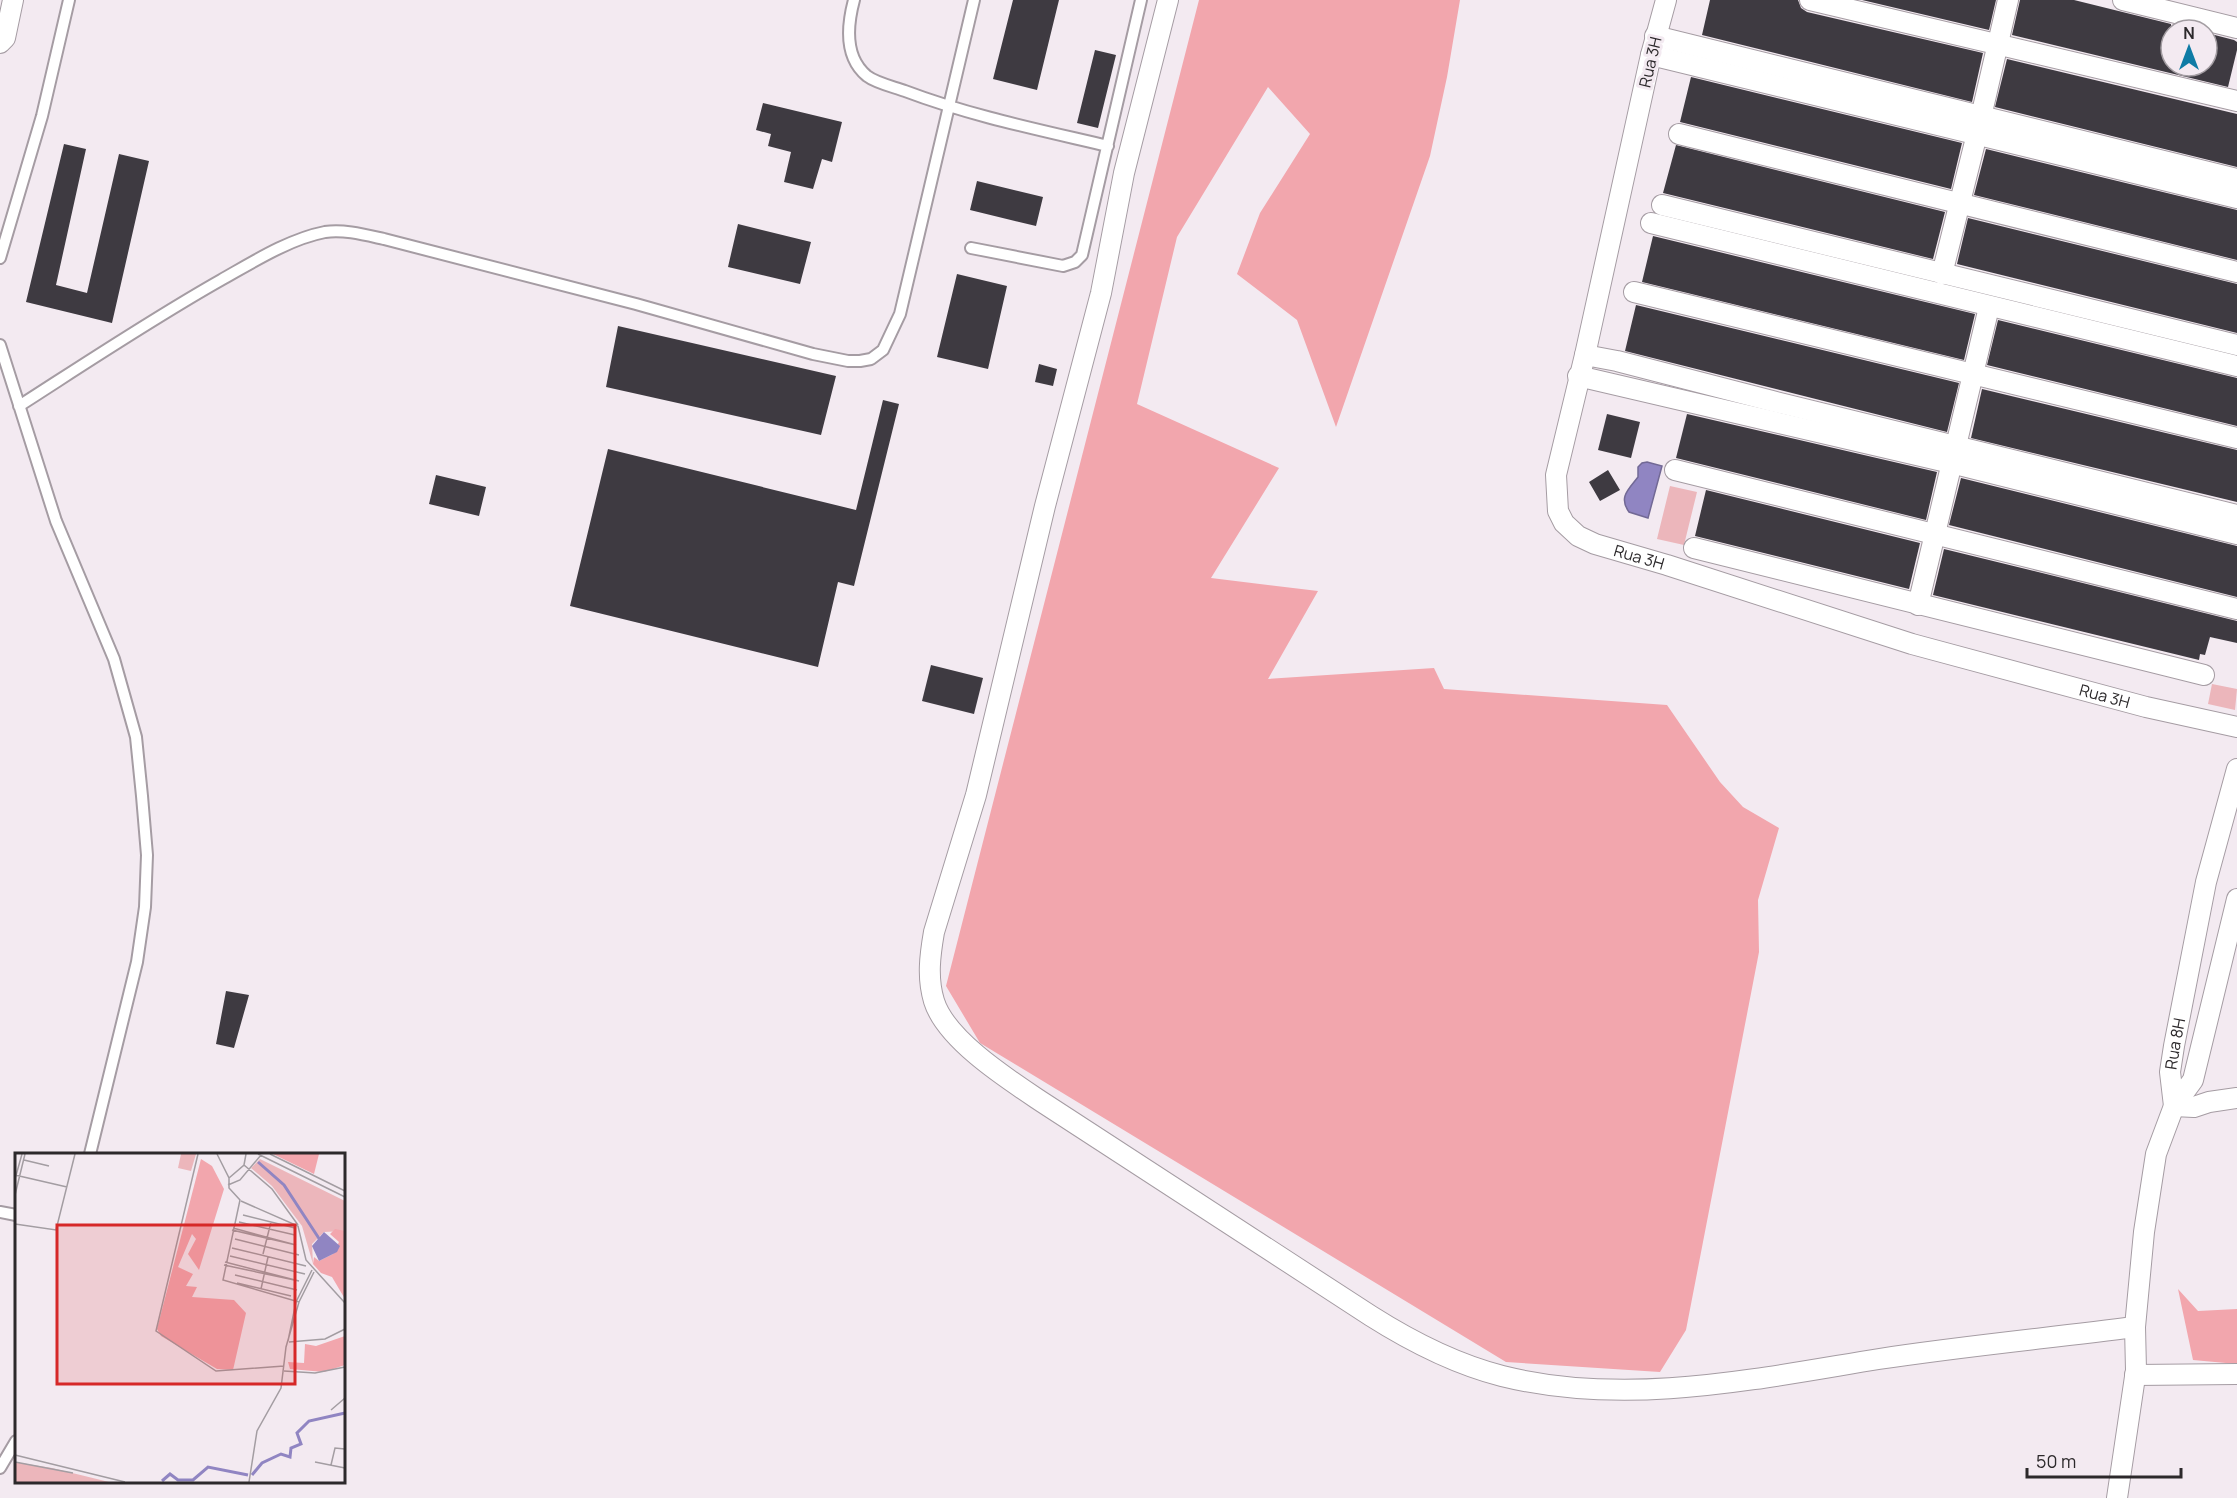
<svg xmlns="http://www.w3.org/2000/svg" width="2237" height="1498" font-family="Manrope,sans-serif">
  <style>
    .green { fill: #ecb6bb }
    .forest { fill: #f2a6ad }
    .water { fill: #9085c2; stroke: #726995; stroke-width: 1.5 }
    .building { fill: #3e3a41 }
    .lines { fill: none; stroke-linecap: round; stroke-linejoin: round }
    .service-casing { stroke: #a59ca3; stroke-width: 14 }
    .minor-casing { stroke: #a59ca3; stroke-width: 22 }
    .service { stroke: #fff; stroke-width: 10 }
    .minor { stroke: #fff; stroke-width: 20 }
    .labels { text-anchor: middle; stroke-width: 6; stroke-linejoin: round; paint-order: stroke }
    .street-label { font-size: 16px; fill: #2c292b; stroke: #f3eaf1 }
    .inset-river { fill: none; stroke: #9085c2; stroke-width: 3 }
    .inset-road { fill: none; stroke: #a39da2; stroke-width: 1.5 }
    .view { fill: #d62828; fill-opacity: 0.15; stroke: #d62828; stroke-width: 3 }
    .inset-edge { fill: none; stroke: #2c292b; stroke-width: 3 }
  </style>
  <rect width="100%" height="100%" fill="#f3eaf1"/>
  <path class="green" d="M1670,486L1697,492L1684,545L1657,539Z
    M2212,684L2237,689L2235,710L2208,704Z"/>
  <path class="forest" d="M1199,0H1460L1447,77L1430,156L1336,427L1297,320L1237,274L1260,213L1310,134L1268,87L1177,237L1137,404L1279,468L1211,578L1318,591L1268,679L1434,668L1444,689L1667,705L1720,782L1743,807L1779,828L1758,900L1759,952L1686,1330L1660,1372L1506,1362L980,1043L946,986Z
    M2178,1289L2198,1311L2237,1309V1364L2193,1360Z"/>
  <path class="water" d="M1647,462L1662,466L1648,518L1629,512C1618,497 1629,489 1638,477V467L1642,463Z"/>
  <path class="building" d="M1013,0H1059L1037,90L993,79Z
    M1710,0H1798L1801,8L1807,12L1983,53L1972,102L1702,35Z
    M1862,0H1996L1989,30Z
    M2020,0H2074L2171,24V66H2207V33L2234,40L2237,42V50L2228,87L2012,35Z
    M1095,50L1116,55L1098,128L1077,123Z
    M2007,59L2237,114V167L1995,107Z
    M1691,77L1962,143L1951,189L1680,122Z
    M763,103L842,122L832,162L822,159L813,189L784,182L791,152L768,146L771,134L756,130Z
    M64,144L86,149L56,285L87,293L119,154L149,161L112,323L26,302Z
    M1676,145L1945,212L1933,259L1663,193Z
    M1986,149L2237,210V260L1974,195Z
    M977,181L1043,197L1036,226L970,210Z
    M1968,218L2237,284V333L1957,264Z
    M738,224L811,242L800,284L728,267Z
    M1653,236L1975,314L1964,360L1642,282Z
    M957,274L1007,286L988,369L937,357Z
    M1636,305L1959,383L1947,432L1625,351Z
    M1998,320L2237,378V426L1987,365Z
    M618,326L836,376L821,435L606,387Z
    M1039,364L1057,369L1053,386L1035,382Z
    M1982,389L2237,450V502L1971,438Z
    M883,400L899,404L854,586L838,582L818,667L570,606L608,449L856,510Z
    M1607,414L1640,422L1631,458L1598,450Z
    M1687,414L1937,472L1926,520L1676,458Z
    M1608,470L1620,490L1600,501L1589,482Z
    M436,475L486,487L479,516L429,504Z
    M1961,478L2237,546V597L1949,525Z
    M1706,490L1920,543L1909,589L1695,536Z
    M1944,549L2237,621V643L2210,637L2205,655L2200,654L2199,660L1933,595Z
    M931,665L983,678L974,714L922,701Z
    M226,991L249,995L234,1048L216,1044Z"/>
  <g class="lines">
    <g class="service-casing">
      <path id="service" d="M854,0C847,26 844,57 867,76C876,83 894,87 905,91C971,116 1040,130 1108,146
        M971,248L1063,266L1075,262L1082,255L1141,0
        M0,258L42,116L69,0
        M0,345L56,521L114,659L136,737L142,796L147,855L145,907L137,962L90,1154
        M19,406C86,363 152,319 221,280C253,262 289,239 325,232C344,229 366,235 384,239L636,304L813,354L848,361H860L871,359L883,350L900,314L974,0
        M0,1212L16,1215
        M0,1468L16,1441"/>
    </g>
    <g class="minor-casing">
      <g id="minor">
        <path d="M1168,0L1124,173L1101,293L1045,506L976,795L934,932C930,955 927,978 934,1001C946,1040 1009,1080 1042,1102L1371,1316C1412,1342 1455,1364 1502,1376C1627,1407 1755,1379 1879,1359C1964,1346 2050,1338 2135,1327"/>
        <path id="s1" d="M1666,0L1651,55L1585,355L1556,475L1558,511L1564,523L1578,536L1595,544L1667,565L1912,644L2146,707L2237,727"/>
        <path d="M1810,0L2237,101"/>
        <path d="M2123,0L2237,28"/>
        <path d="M1655,36L2237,179"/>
        <path d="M0,43L5,38L13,0"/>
        <path d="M1651,55L2237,198"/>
        <path d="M1679,134L2237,272"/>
        <path d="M1662,205L2237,345"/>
        <path d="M1651,223L2237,366"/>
        <path d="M1942,274L1977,134L2008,0"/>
        <path d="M1634,292L2237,438"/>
        <path d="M1585,355L1617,361L1772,401L2237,515"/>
        <path d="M1578,376L1951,463L2237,534"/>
        <path d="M1675,470L2237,609"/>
        <path d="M1694,548L2204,675"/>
        <path d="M1918,605L1989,307"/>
        <path id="s2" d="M2174,1106L2170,1072L2174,1046L2206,882L2237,769"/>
        <path d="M2174,1106L2194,1107L2209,1102L2237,1098"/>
        <path d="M2135,1375L2237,1374"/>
        <path d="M2117,1498L2136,1370L2135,1327L2144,1232L2156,1154L2174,1106L2193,1080L2237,899"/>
      </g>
    </g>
    <use href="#service" class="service"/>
    <use href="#minor" class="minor"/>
  </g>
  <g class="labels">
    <g class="street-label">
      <text transform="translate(1650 62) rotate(-77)" y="6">Rua 3H</text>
      <text dy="6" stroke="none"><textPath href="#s1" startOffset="621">Rua 3H</textPath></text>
      <text dy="6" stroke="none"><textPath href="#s1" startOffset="1107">Rua 3H</textPath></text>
      <text dy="6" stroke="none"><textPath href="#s2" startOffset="63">Rua 8H</textPath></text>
    </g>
  </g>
  <g transform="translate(15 1153)">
    <rect width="330" height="330" fill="#f3eaf1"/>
    <path d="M166,1H181L176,18L163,15ZM245,6L330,48V78L309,79L297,91L298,111L287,73L257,33L236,15ZM0,309L37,315L94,329H0Z" fill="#ecb6bb"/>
    <path d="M258,1H304L299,21ZM186,6L197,13L209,36L184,117L173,101L181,86L177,81L163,114L178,121L171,133L182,134L177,144L219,147L231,160L218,217L202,216L146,183L142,176ZM320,76L330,78V146L317,124L306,120L298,111L299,104L304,108L318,101L324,89L315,81ZM330,183V212L309,219L275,216L273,209L289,210L290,191L301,193Z" fill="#f2a6ad"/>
    <path d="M309,79L325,93L322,99L304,108L297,93Z" fill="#9085c2"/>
    <path class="inset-river" d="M243,9L269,32L305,87M237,322L247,310L266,301L275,304L276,295L286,291L282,280L294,268L330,260M147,328L155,321L163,327H178L193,314L233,322"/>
    <path class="inset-road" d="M183,1L141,178L201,218L269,213M202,1L214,25V35L225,47L208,127L284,149M243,1L330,44M255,1L330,38M9,7L34,13M229,12L257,36L283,72M0,22L52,34M214,25L229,12L231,1M0,26L7,1M213,32L225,27L246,2M0,42L10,1M226,48L283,73L291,107L330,150M228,62L280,75M224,69L280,82M0,71L41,77L60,1M217,77L281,92L218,75M220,86L284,102M217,95L291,113M248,101L256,69M215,103L290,121M209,112L284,128L210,109M220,122L282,137M222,130L276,143M246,136L253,104M273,188L281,149L297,117M274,189L310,186L330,176M269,218L300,220L330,214M316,257L330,245M0,302L110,329M0,309L58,320M300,309L330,315M316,312L320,295L330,296M234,329L242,278L266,235L271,194L284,149L299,119"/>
    <path class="view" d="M42,72H280V231H42Z"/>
    <rect width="330" height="330" class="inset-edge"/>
  </g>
  <g transform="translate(2189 48)"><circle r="28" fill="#f3eaf1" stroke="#a39da2" stroke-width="1.5"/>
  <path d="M0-4.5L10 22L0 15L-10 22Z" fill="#0e7ba5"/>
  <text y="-9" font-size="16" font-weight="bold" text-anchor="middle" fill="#2c292b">N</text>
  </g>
  <path d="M2027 1468v9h154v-9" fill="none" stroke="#2c292b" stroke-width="3"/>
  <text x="2036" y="1468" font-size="18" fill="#2c292b" stroke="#f3eaf1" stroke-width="4.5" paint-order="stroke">50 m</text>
</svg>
